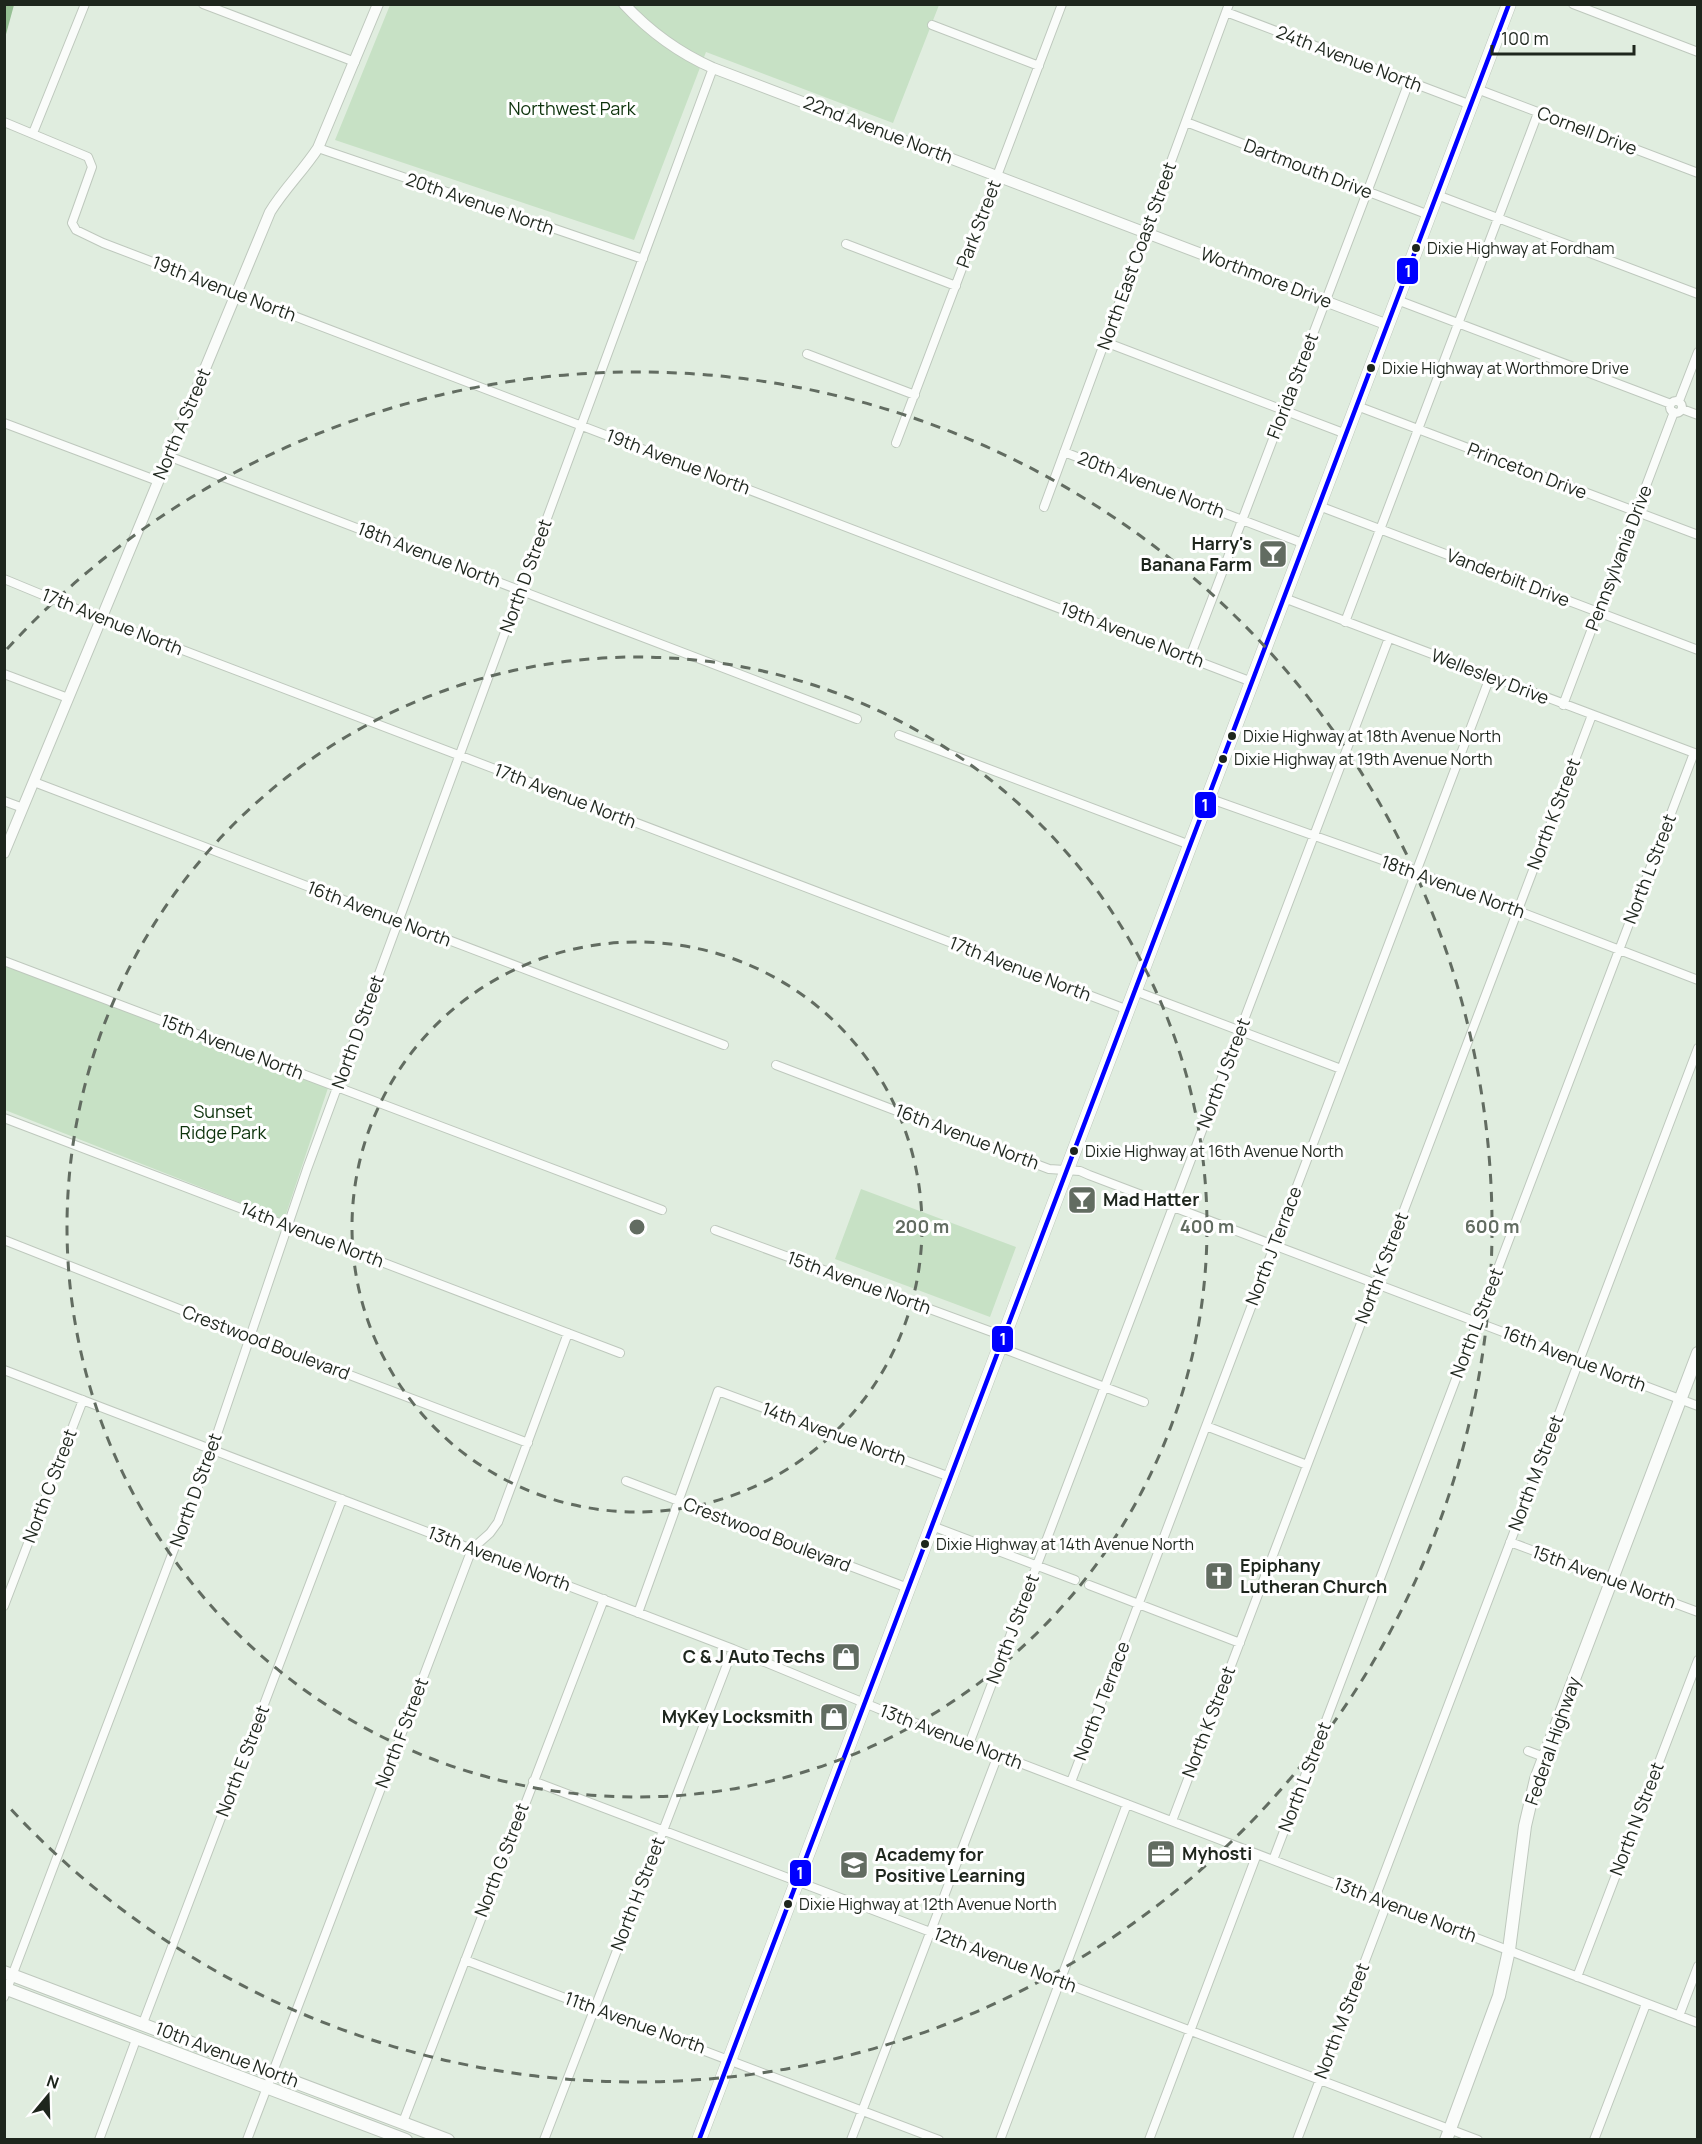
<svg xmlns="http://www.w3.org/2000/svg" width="1702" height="2144" font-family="Manrope,sans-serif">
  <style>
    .green { fill: #c7e1c5 }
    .water { fill: #96c094 }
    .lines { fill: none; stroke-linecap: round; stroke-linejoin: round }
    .minor-casing { stroke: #bec8bd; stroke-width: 10 }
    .tertiary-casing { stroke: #bec8bd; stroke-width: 12 }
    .secondary-casing { stroke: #bec8bd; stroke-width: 14 }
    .primary-casing { stroke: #bec8bd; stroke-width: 15 }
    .minor { stroke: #fafcfa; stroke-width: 8 }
    .tertiary { stroke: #fafcfa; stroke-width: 10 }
    .secondary { stroke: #fafcfa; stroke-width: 12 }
    .primary { stroke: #fafcfa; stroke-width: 14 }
    .bus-1-casing { stroke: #fff; stroke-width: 9 }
    .bus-1 { stroke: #00f; stroke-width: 4.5 }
    .ring { fill: none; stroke: #626c61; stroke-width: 3; stroke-dasharray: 10 8 }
    .bus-dot { fill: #1e261d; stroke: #fff; stroke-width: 2 }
    .labels { text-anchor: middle; stroke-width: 6; stroke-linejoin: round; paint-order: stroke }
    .bus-label { font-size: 16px; fill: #1e261d; stroke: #fff; text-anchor: start }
    .street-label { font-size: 18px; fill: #1e261d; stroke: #fff }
    .park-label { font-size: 18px; fill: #0d330c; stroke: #fff }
    .poi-label { font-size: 18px; font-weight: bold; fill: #1e261d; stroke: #fff; text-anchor: start }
    .centre { fill: #626c61; stroke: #fff; stroke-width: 3 }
    .ring-label { font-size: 18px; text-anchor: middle; font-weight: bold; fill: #626c61; stroke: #fff; stroke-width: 6; stroke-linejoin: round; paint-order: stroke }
    .line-badge { stroke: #fff; stroke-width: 2 }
    .badge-label { font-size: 16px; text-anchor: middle; font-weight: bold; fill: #fff }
  </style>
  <rect width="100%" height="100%" fill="#e0eddf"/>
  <path class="green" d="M390,5H939L893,123L706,52L634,240L335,140Z
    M5,966L328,1088L284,1220L5,1110Z
    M861,1189L1016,1247L990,1317L835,1259Z"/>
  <path class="water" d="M5,4L14,5L5,38L4,5Z"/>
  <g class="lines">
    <g class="minor-casing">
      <path id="minor" d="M203,4L355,62
        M1573,4L1698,52
        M1226,12L1471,105
        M932,25L1039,66
        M1477,89L1698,173
        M4,122L88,157L92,167L72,223L76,230L103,243L1252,682
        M1186,122L1429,215
        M33,133L85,4
        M318,148L643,259
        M1437,195L1698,294
        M846,244L956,286
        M1397,300L1671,404
        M1105,342L1346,434
        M807,354L915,395
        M1679,401L1698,352
        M1670 407a6 6 0 1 1 12 0a6 6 0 1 1-12 0Z
        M1357,406L1698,535
        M1682,409L1698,415
        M4,423L158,481
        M896,443L1062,4
        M1064,452L1305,544
        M168,456L857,719
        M1319,506L1698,650
        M1044,507L1229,4
        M4,579L101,619L1128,1010
        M1284,598L1697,754
        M1345,622L1538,113
        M1190,657L1409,82
        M4,674L68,698
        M1563,705L1674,412
        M899,735L1190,845
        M34,782L724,1045
        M1208,798L1416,872L1698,980
        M4,801L23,808
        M4,961L662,1210
        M1135,991L1341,1069
        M776,1065L1049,1169L1080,1171L1089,1175L1698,1406
        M4,1118L620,1353
        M715,1230L1003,1336
        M4,1240L250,1337L528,1443
        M999,1347L1144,1402
        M4,1370L733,1649L879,1709L1698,2023
        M1206,1426L1307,1465
        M626,1481L908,1588
        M932,1526L1075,1580
        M1510,1542L1698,1612
        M1089,1585L1240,1643
        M4,1606L83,1400
        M638,1613L718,1391L950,1477
        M969,1744L1389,638
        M1528,1751L1544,1757
        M533,1781L1478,2140
        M1071,1782L1490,677
        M1172,1821L1592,715
        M1273,1860L1694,753
        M1375,1898L1698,1048
        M465,1960L939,2140
        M1577,1977L1698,1660
        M4,1997L212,1449L307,1169L713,68
        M1679,2016L1698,1966
        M143,2023L342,1499
        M403,2122L604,1599
        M99,2140L137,2037
        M247,2140L472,1549L490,1533L498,1522L568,1333
        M544,2140L733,1649
        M851,2140L998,1755
        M1000,2140L1127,1804
        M1149,2140L1257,1854
        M1297,2140L1387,1903
        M1594,2140L1646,2004"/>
    </g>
    <g class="tertiary-casing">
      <path id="tertiary" d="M624,4C650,32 679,53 713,68L1388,325
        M4,853L270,212C284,189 303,171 318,148L378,4"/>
    </g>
    <g class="secondary-casing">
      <path id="secondary" d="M4,1972L448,2140
        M4,1988L406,2140
        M1446,2140L1499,1996L1509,1950L1525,1826L1536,1779L1698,1353"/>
    </g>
    <g class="primary-casing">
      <path id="primary" d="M699,2140L1509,4"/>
    </g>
    <use href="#minor" class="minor"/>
    <use href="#tertiary" class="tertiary"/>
    <use href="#secondary" class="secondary"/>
    <use href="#primary" class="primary"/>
    <g class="bus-1-casing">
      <path id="bus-1" d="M699,2140L1509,4"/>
    </g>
    <use href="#bus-1" class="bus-1"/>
  </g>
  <g class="ring">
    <circle cx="637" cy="1227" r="285"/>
    <circle cx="637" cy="1227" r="570"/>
    <path d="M7 649A855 855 0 1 1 7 1805"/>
  </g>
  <defs>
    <g id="bar-square" transform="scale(1.5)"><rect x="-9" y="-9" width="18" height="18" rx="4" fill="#626c61" stroke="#fff"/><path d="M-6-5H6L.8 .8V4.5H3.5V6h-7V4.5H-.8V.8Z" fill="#fff"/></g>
    <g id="church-square" transform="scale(1.5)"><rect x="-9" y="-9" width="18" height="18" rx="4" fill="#626c61" stroke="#fff"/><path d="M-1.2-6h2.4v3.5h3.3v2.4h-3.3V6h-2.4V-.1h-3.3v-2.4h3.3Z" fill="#fff"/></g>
    <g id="shop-square" transform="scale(1.5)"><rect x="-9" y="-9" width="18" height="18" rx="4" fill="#626c61" stroke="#fff"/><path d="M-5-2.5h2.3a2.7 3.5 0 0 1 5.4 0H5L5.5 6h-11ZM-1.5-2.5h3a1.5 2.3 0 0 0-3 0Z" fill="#fff"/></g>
    <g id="office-square" transform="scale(1.5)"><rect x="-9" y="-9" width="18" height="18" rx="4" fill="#626c61" stroke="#fff"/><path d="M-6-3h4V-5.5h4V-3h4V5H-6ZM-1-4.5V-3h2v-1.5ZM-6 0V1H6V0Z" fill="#fff"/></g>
    <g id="school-square" transform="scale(1.5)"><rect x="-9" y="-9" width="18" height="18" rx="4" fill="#626c61" stroke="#fff"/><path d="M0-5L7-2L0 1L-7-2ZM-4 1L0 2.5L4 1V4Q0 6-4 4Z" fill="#fff"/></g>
  </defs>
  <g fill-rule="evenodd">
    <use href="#bar-square" x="1273" y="554"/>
    <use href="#bar-square" x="1082" y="1200"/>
    <use href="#church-square" x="1219" y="1576"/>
    <use href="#shop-square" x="846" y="1657"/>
    <use href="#shop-square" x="834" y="1717"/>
    <use href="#office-square" x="1161" y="1854"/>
    <use href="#school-square" x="854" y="1865"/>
  </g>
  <g class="bus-dot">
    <circle cx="1416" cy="248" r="5"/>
    <circle cx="1371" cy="368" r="5"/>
    <circle cx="1232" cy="736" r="5"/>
    <circle cx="1223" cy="759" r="5"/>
    <circle cx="1074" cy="1151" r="5"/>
    <circle cx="925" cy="1544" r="5"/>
    <circle cx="788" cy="1904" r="5"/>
  </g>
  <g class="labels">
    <g class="bus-label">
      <text x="1427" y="254">Dixie Highway at Fordham</text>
      <text x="1382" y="374">Dixie Highway at Worthmore Drive</text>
      <text x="1243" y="742">Dixie Highway at 18th Avenue North</text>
      <text x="1234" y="765">Dixie Highway at 19th Avenue North</text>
      <text x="1085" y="1157">Dixie Highway at 16th Avenue North</text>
      <text x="936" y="1550">Dixie Highway at 14th Avenue North</text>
      <text x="799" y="1910">Dixie Highway at 12th Avenue North</text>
    </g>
    <g class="street-label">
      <text transform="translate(1349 59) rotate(21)" y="6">24th Avenue North</text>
      <text transform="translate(878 130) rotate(21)" y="6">22nd Avenue North</text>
      <text transform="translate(1587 131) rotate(21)" y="6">Cornell Drive</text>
      <text transform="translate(1308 169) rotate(21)" y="6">Dartmouth Drive</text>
      <text transform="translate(480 204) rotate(19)" y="6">20th Avenue North</text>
      <text transform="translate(979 224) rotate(-69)" y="6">Park Street</text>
      <text transform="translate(1137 256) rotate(-70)" y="6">North East Coast Street</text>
      <text transform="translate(1266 278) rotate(21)" y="6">Worthmore Drive</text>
      <text transform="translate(224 289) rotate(21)" y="6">19th Avenue North</text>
      <text transform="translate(1293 386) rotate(-69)" y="6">Florida Street</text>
      <text transform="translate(182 424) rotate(-67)" y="6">North A Street</text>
      <text transform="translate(678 462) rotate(21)" y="6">19th Avenue North</text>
      <text transform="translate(1527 471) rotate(21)" y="6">Princeton Drive</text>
      <text transform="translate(1151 485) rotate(21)" y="6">20th Avenue North</text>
      <text transform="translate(429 555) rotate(21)" y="6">18th Avenue North</text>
      <text transform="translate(1619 558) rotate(-69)" y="6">Pennsylvania Drive</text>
      <text transform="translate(526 576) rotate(-70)" y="6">North D Street</text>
      <text transform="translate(1508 578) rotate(21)" y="6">Vanderbilt Drive</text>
      <text transform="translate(112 622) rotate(22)" y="6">17th Avenue North</text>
      <text transform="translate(1132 635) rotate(21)" y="6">19th Avenue North</text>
      <text transform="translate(1490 677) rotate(21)" y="6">Wellesley Drive</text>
      <text transform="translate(565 796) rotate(21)" y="6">17th Avenue North</text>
      <text transform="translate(1554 814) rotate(-69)" y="6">North K Street</text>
      <text transform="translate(1650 869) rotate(-69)" y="6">North L Street</text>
      <text transform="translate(1453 887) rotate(20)" y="6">18th Avenue North</text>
      <text transform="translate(379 914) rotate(21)" y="6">16th Avenue North</text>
      <text transform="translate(1020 969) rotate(21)" y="6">17th Avenue North</text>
      <text transform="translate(358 1032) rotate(-70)" y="6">North D Street</text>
      <text transform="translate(232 1047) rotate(21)" y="6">15th Avenue North</text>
      <text transform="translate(1224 1073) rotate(-69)" y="6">North J Street</text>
      <text transform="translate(967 1137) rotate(21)" y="6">16th Avenue North</text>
      <text transform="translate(312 1235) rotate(21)" y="6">14th Avenue North</text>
      <text transform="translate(1274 1246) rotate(-69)" y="6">North J Terrace</text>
      <text transform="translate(1382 1268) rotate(-69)" y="6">North K Street</text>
      <text transform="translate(859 1283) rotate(20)" y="6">15th Avenue North</text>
      <text transform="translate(1477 1323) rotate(-69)" y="6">North L Street</text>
      <text transform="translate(266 1343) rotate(21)" y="6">Crestwood Boulevard</text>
      <text transform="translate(1574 1359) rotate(21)" y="6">16th Avenue North</text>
      <text transform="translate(834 1434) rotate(20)" y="6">14th Avenue North</text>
      <text transform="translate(1536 1473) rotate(-69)" y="6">North M Street</text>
      <text transform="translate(50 1486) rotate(-69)" y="6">North C Street</text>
      <text transform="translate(196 1490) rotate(-70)" y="6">North D Street</text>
      <text transform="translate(767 1535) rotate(21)" y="6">Crestwood Boulevard</text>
      <text transform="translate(499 1559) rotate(21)" y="6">13th Avenue North</text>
      <text transform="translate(1604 1577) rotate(20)" y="6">15th Avenue North</text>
      <text transform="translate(1013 1629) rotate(-69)" y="6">North J Street</text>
      <text transform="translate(1102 1701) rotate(-69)" y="6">North J Terrace</text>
      <text transform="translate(1209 1722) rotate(-69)" y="6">North K Street</text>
      <text transform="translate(402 1733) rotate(-69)" y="6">North F Street</text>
      <text transform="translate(951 1737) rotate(21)" y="6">13th Avenue North</text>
      <text transform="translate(1553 1741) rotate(-71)" y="6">Federal Highway</text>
      <text transform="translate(243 1761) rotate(-69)" y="6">North E Street</text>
      <text transform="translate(1305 1777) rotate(-69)" y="6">North L Street</text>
      <text transform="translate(1637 1819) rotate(-69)" y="6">North N Street</text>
      <text transform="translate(502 1860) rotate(-69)" y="6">North G Street</text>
      <text transform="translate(638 1894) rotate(-69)" y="6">North H Street</text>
      <text transform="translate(1405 1910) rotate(21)" y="6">13th Avenue North</text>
      <text transform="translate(1005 1960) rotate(21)" y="6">12th Avenue North</text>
      <text transform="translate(1342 2021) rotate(-69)" y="6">North M Street</text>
      <text transform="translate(635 2023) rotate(20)" y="6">11th Avenue North</text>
      <text transform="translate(227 2055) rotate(21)" y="6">10th Avenue North</text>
    </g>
    <g class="park-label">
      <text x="572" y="115">Northwest Park</text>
      <text x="223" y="1118">Sunset<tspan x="223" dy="21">Ridge Park</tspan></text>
    </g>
    <g class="poi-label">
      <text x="1252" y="550" text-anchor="end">Harry's<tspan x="1252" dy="21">Banana Farm</tspan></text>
      <text x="1103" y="1206">Mad Hatter</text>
      <text x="1240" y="1572">Epiphany<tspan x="1240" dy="21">Lutheran Church</tspan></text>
      <text x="825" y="1663" text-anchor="end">C &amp; J Auto Techs</text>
      <text x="813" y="1723" text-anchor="end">MyKey Locksmith</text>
      <text x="1182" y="1860">Myhosti</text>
      <text x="875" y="1861">Academy for<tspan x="875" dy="21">Positive Learning</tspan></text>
    </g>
  </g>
  <circle cx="637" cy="1227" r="9" class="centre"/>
  <g class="ring-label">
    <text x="922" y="1233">200 m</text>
    <text x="1207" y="1233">400 m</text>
    <text x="1492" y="1233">600 m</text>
  </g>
  <g class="line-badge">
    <rect x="1396" y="257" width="23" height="28" rx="6" fill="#00f"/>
    <rect x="1194" y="791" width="23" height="28" rx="6" fill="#00f"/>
    <rect x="991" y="1325" width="23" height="28" rx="6" fill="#00f"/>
    <rect x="789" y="1859" width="23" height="28" rx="6" fill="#00f"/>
  </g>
  <g class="badge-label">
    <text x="1408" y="277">1</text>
    <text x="1205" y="811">1</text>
    <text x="1003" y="1345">1</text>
    <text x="800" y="1879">1</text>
  </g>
  <rect width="1702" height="2144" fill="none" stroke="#1e261d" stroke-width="12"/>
  <g transform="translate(48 2096) rotate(19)" stroke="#ffffff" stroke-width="4.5" paint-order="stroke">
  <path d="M0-4.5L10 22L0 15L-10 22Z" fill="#1e261d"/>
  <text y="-9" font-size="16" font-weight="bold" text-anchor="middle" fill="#1e261d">N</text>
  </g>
  <path d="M1492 45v9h142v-9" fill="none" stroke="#1e261d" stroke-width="3"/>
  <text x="1501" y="45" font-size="18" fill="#1e261d" stroke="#ffffff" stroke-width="4.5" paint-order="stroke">100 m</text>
</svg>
